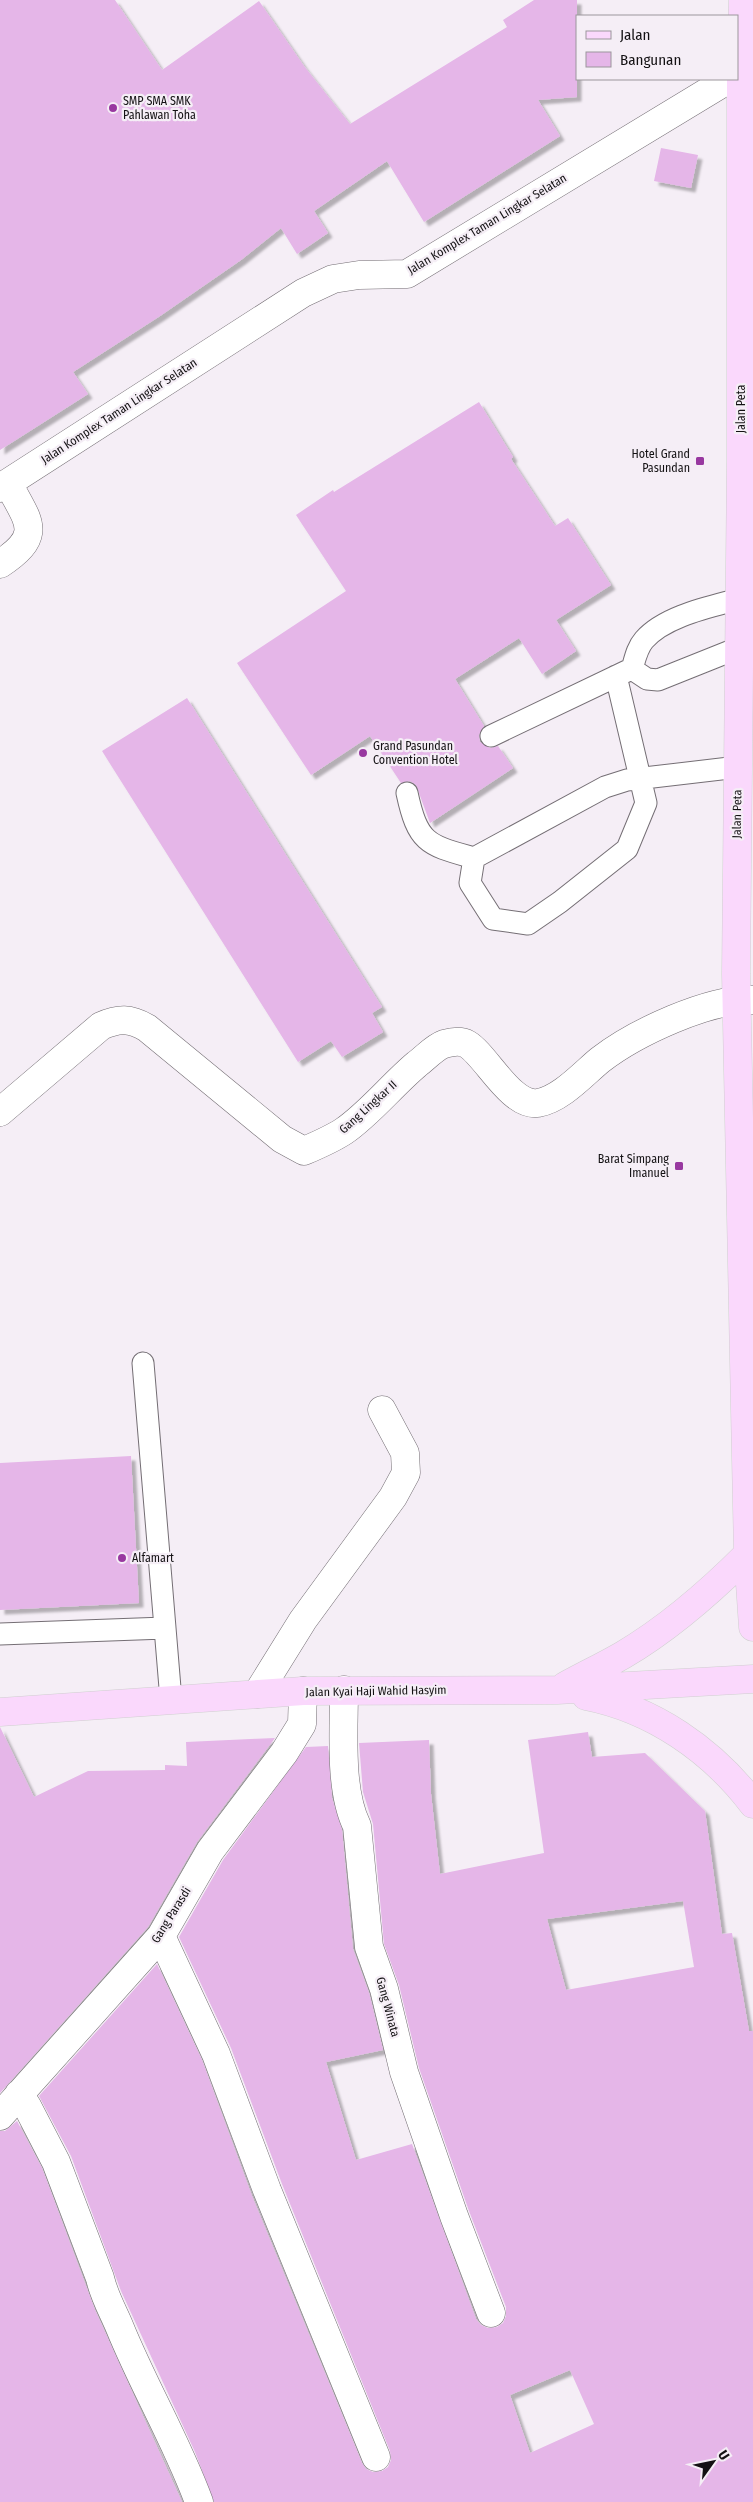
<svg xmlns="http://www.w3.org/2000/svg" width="753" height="2502" font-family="'Fira Sans Condensed',sans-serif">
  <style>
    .building { fill: #e5b6e8; fill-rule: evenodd; filter: url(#shadow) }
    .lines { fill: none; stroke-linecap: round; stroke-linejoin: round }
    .lane-casing { stroke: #746e74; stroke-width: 23 }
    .street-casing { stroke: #746e74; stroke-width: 29 }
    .primary-casing { stroke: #d0cfd0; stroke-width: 29 }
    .lane { stroke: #fff; stroke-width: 21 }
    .street { stroke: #fff; stroke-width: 28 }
    .primary { stroke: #fad8fc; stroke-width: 28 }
    .poi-dot { fill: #9838a0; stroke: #f5eef6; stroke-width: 2 }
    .labels { text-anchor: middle; stroke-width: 4.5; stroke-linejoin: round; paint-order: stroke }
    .poi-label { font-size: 12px; fill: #131113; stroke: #f5eef6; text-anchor: start }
    .street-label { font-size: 12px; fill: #131113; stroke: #f5eef6 }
  </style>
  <defs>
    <filter id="shadow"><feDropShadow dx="4.5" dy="4.5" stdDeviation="1" flood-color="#0004"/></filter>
  </defs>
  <rect width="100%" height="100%" fill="#f5eef6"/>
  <path class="building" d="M0,0H115L162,70L259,1L304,66L350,124L507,27L503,20L534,0H577V97L538,100L560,136L424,222L387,161L314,211L328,233L297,254L281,228L241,260L160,316L73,372L88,394L0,450Z
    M661,148L698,155L691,188L654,181Z
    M479,402L513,457L511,459L555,526L568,518L611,585L556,620L576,651L542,674L519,638L455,679L484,726L479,735L480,742L490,748L498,746L513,768L430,823L416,785L410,781L401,783L370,736L311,775L237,663L346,591L296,515L333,490L334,492Z
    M187,698L382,1007L372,1013L383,1032L342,1057L331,1041L298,1062L102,751Z
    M131,1456L139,1603L0,1610V1463Z
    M0,1727L34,1797L88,1771L165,1770V1765L187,1766L186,1742L275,1738L197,1842L148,1927L0,2093Z
    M588,1732L592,1757L645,1753L705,1811L722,1934L732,1933L749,2031H753V2502H214L195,2452L121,2291L71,2156L39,2096L157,1964L202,2060L252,2196L362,2463L366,2469L373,2472L382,2471L388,2467L391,2460L390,2451L282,2184L231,2048L179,1937L223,1860L306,1747L328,1746L332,1798L342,1830L353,1949L369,1993L383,2050L326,2062L356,2160L412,2144L476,2319L481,2325L488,2328L497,2327L503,2323L506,2316V2307L469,2211L419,2068L399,1985L384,1944L373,1824L363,1792L359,1743L429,1740L431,1794L440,1874L544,1853L528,1740ZM683,1901L694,1967L566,1990L547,1919ZM570,2370L594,2424L530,2453L510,2395Z
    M17,2121L42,2168L95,2310L182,2502H0V2131H5Z"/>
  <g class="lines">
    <g class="lane-casing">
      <path id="lane" d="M738,648L658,680L647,679L632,669C635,659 637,648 644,640C665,616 710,607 739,599
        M491,736L627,671
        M407,793C418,844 428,845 474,858L605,787L627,780L738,767
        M474,858L470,883L493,919L528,924L560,902L627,849L646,803L616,676
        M143,1363L171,1700
        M0,1634L165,1628"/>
    </g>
    <g class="street-casing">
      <path id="street" d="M0,488L303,293L333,279L359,275L407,274L729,79
        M0,564C45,534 28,522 8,483
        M0,1112L101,1026C119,1018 130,1018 147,1028L282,1139L304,1151C318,1145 332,1139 344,1131C369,1114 393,1084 417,1064C425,1058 435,1047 444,1044C451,1042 460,1040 467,1044C486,1055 511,1107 538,1103C561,1099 583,1074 600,1060C635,1033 709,998 753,1000
        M344,1690C344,1731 339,1790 357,1826L369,1947L384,1989L404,2072L454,2216L491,2313
        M257,1694L303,1620L393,1497L406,1473L405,1453L382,1410
        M161,1936L216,2054L267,2190L376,2457
        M19,2094L27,2106L56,2162L100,2278C104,2296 113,2311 120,2328C144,2387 177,2442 199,2502
        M0,2116L161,1936L210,1851L284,1753L302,1724L303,1691"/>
    </g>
    <g class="primary-casing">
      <path id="primary" d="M743,0L741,72V461L736,974L748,1554L753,1627
        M565,1686C585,1675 604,1666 623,1655C669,1628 710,1592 748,1554
        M586,1696C653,1709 712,1750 753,1804
        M0,1712L303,1691L557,1690L753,1679"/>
    </g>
    <use href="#lane" class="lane"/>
    <use href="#street" class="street"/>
    <use href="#primary" class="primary"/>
  </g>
  <g class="poi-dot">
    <circle cx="113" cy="108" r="5"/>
    <rect x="695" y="456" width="10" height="10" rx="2.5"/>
    <circle cx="363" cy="753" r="5"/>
    <rect x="674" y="1161" width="10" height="10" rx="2.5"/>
    <circle cx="122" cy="1558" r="5"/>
  </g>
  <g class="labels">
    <g class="poi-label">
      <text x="123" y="105">SMP SMA SMK<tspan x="123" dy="14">Pahlawan Toha</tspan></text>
      <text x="690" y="458" text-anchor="end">Hotel Grand<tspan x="690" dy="14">Pasundan</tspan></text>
      <text x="373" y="750">Grand Pasundan<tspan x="373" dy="14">Convention Hotel</tspan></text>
      <text x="669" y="1163" text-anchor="end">Barat Simpang<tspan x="669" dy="14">Imanuel</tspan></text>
      <text x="132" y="1562">Alfamart</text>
    </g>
    <g class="street-label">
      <text transform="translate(487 224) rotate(-31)" y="4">Jalan Komplex Taman Lingkar Selatan</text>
      <text transform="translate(741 409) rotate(-90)" y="4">Jalan Peta</text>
      <text transform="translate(119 411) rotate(-33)" y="4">Jalan Komplex Taman Lingkar Selatan</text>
      <text transform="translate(737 814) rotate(-89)" y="4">Jalan Peta</text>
      <text transform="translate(368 1107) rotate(-42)" y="4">Gang Lingkar II</text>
      <text transform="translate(376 1691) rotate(-1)" y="4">Jalan Kyai Haji Wahid Hasyim</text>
      <text transform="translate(171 1915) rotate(-58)" y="4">Gang Parasdi</text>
      <text transform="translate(388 2007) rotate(75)" y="4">Gang Winata</text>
    </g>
  </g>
  <rect x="576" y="15" width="162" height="65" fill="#f5eef6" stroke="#9b969b"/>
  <rect x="586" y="31" width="25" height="8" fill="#fad8fc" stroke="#9b969b"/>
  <text x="620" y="40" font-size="15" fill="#131113">Jalan</text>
  <rect x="586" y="52" width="25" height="15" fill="#e5b6e8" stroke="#9b969b"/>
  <text x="620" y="65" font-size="15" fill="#131113">Bangunan</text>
  <g transform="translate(713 2462) rotate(57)" stroke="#f5eef6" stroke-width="4" paint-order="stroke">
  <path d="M0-4L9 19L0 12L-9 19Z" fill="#131113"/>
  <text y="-8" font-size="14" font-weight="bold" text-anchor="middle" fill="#131113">U</text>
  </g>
</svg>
